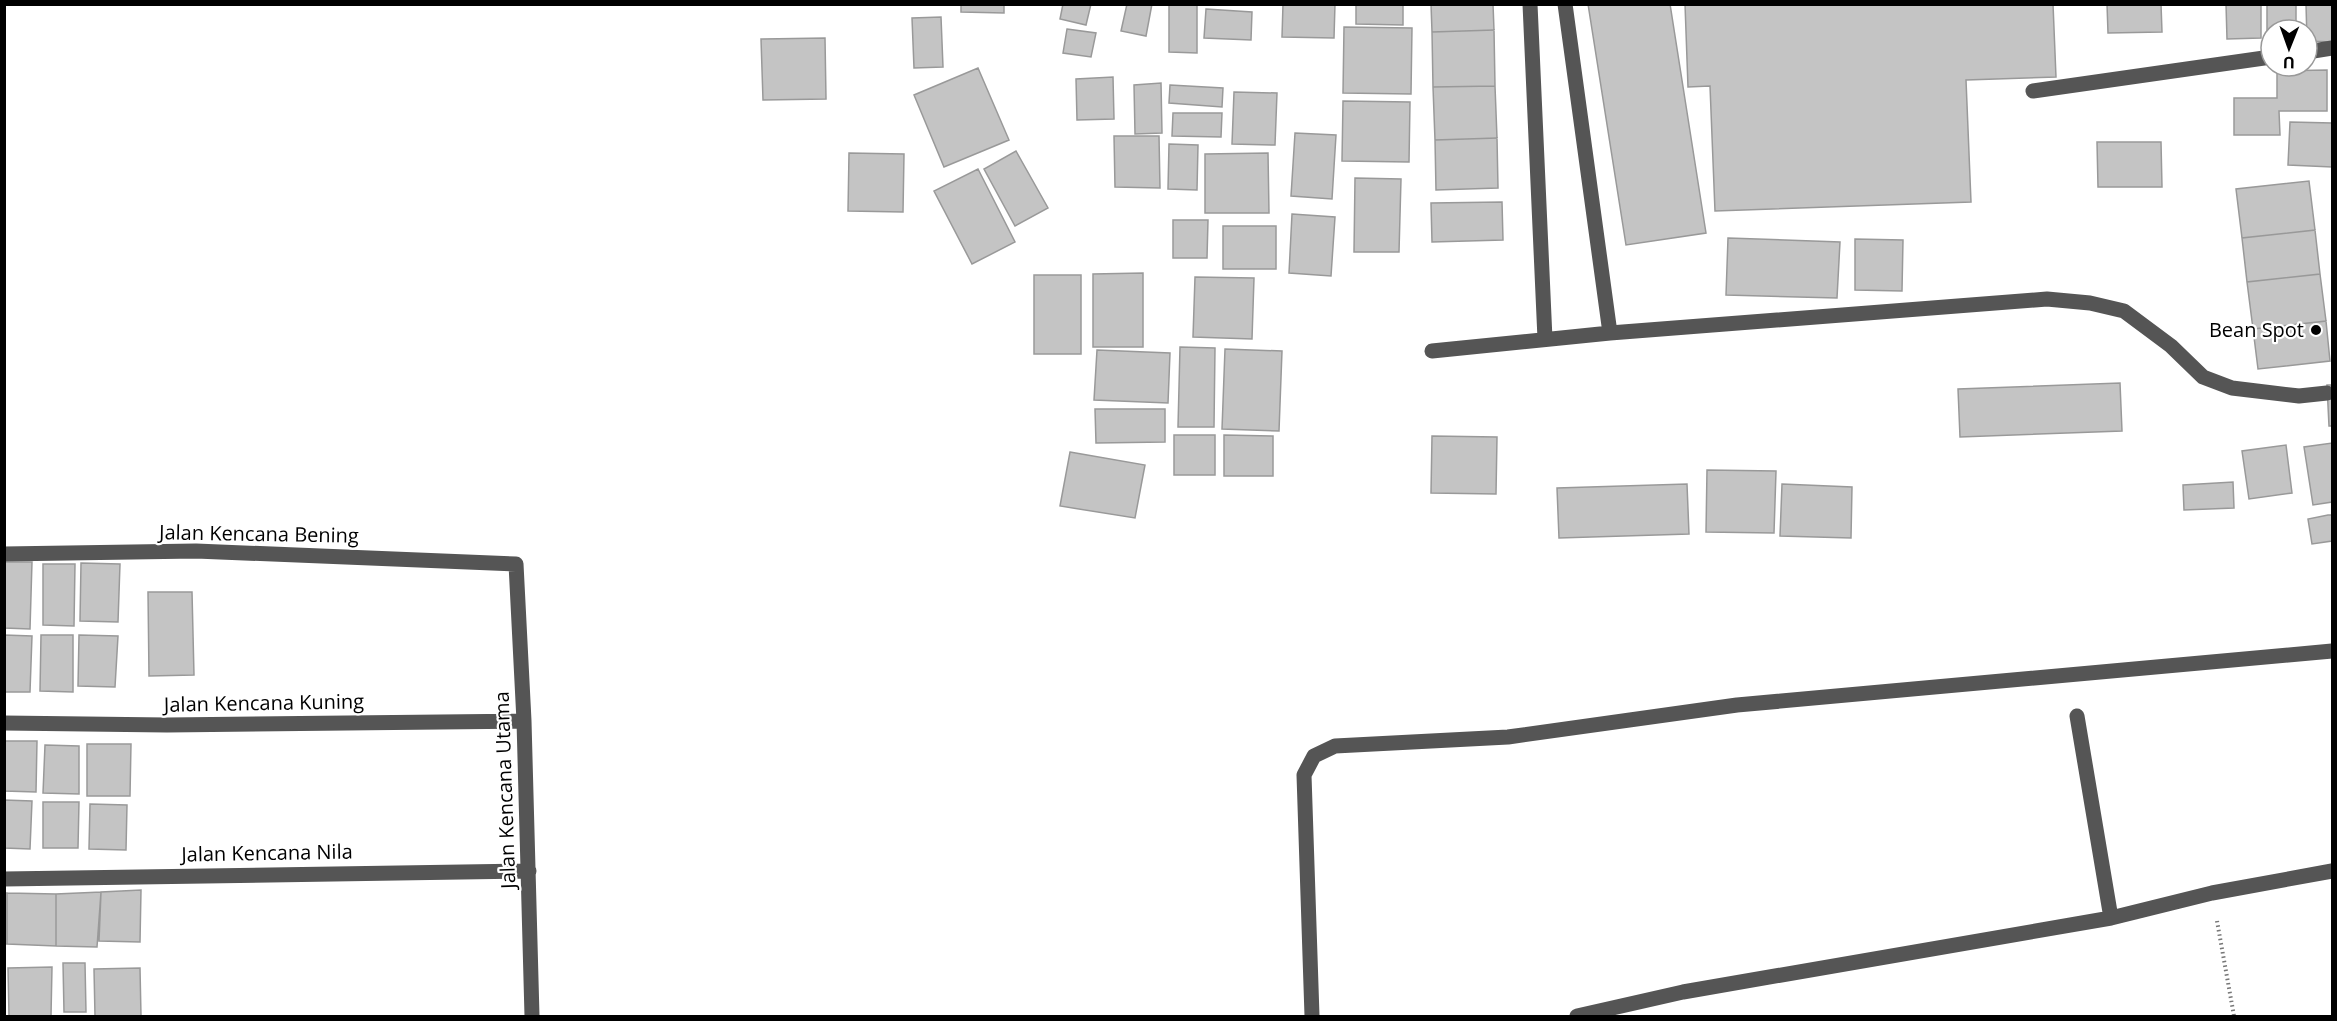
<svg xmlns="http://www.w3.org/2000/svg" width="2337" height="1021" font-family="'Open Sans',sans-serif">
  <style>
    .building { fill: #c4c4c4; stroke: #999; stroke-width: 1.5 }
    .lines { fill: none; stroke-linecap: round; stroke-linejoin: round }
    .path { stroke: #777; stroke-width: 4; stroke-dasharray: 1.5 3; stroke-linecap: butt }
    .minor { stroke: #555; stroke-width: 15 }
    .poi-dot { fill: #000; stroke: #fff; stroke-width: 2 }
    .labels { text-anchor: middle; stroke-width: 4.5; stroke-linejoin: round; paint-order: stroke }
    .poi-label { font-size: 20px; fill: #000; stroke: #fff; text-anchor: end }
    .street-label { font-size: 20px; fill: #000; stroke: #fff }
  </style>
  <rect width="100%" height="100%" fill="#fff"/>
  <path class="building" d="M961,4H1004V13L961,12Z
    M1063,4H1091L1086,25L1060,19Z
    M1127,4H1152L1146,36L1121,31Z
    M1169,4H1197V53L1169,52Z
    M1283,4H1335L1334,38L1282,37Z
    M1356,4H1403V25L1356,24Z
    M1431,4H1493L1494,30L1432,32Z
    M1588,4H1670L1706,233L1626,245Z
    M1685,4H2053L2056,77L1966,80L1971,202L1715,211L1710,86L1688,87Z
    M2107,4H2161L2162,32L2108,33Z
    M2226,4H2261V38L2227,39Z
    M2267,4H2296V30H2271V38H2267Z
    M2306,4H2332V42L2307,41Z
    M1206,9L1252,12L1251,40L1204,38Z
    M941,17L943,67L914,68L912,18Z
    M1344,27L1412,28L1411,94L1343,93Z
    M1067,29L1096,33L1091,57L1063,53Z
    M1494,30L1495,86L1433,87L1432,32Z
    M825,38L826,99L763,100L761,39Z
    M978,68L1009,140L944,167L914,95Z
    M2327,70V111H2279L2280,135H2234V98H2277V71Z
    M1113,77L1114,119L1077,120L1076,79Z
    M1161,83L1162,133L1135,134L1134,85Z
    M1170,85L1223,88L1222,107L1169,103Z
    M1495,86L1497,138L1435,140L1433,87Z
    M1234,92L1277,93L1275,145L1232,144Z
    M1343,101L1410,102L1409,162L1342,161Z
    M1173,113H1222L1221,137L1172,136Z
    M2290,122L2332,123V167L2288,165Z
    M1295,133L1336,135L1332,199L1291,196Z
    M1114,136H1159L1160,188L1115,187Z
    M1497,138L1498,188L1436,190L1435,140Z
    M2097,142H2161L2162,187H2098Z
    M1169,144L1198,145L1197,190L1168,189Z
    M1016,151L1048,208L1015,226L984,169Z
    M849,153L904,154L903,212L848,211Z
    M1268,153L1269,213H1205V154Z
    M978,169L1015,242L972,264L934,191Z
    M1355,178L1401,179L1399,252H1354Z
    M2309,181L2315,230L2242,238L2236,189Z
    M1502,202L1503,240L1432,242L1431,203Z
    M1292,214L1335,217L1331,276L1289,273Z
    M1173,220H1208L1207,258H1173Z
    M1223,226H1276V269H1223Z
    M2315,230L2320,274L2247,282L2242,238Z
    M1728,238L1840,242L1837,298L1726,295Z
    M1855,239L1903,240L1902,291L1855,290Z
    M1143,273V347H1093V274Z
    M2320,274L2326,321L2253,329L2247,282Z
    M1034,275H1081V354H1034Z
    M1195,277L1254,278L1252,339L1193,337Z
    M2326,321L2330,361L2258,369L2253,329Z
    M1180,347L1215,348L1214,427H1178Z
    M1225,349L1282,351L1279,431L1222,429Z
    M1097,350L1170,353L1168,403L1094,400Z
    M2120,383L2122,431L1960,437L1958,389Z
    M2327,385H2332V426H2329Z
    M1095,409H1165V442L1096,443Z
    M1174,435H1215V475H1174Z
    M1224,435L1273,436V476H1224Z
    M1432,436L1497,437L1496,494L1431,493Z
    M2332,443V502L2313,505L2304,447Z
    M2286,445L2292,493L2249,499L2242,451Z
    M1070,452L1145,465L1135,518L1060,506Z
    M1707,470L1776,471L1774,533L1706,532Z
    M2233,482L2234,508L2184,510L2183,485Z
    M1687,484L1689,534L1559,538L1557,488Z
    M1782,484L1852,487L1851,538L1780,536Z
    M2328,515H2332V541L2312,544L2308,519Z
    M4,562H32L30,629L4,628Z
    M81,563L120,564L118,622L80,621Z
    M43,564H75L74,626L43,625Z
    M148,592H192L194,675L149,676Z
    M4,635L32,636L30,692H4Z
    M41,635H73V692L40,691Z
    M79,635L118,636L115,687L78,686Z
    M4,741H37L36,792L4,791Z
    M87,744H131L130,796H87Z
    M45,745L79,746V794L43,793Z
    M4,800L32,801L30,849L4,848Z
    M43,802H79L78,848H43Z
    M90,804L127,805L126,850L89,849Z
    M141,890L140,942L99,941L101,892Z
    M101,892L97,947L56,946V894Z
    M4,893H7V944H4Z
    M7,893L56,894V946L7,944Z
    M63,963H85L86,1012H64Z
    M52,967L51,1016H9L8,968Z
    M140,968L141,1016H95L94,969Z"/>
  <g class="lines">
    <path class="path" d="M2217,921L2234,1016"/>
    <path class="minor" d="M1530,4L1545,339
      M1565,4L1610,333
      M2307,52L2332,48
      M2033,91L2271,57
      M1432,351L1610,333L2047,299L2090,303L2124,311L2171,346L2203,377L2232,388L2299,396L2327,393
      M4,554L196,551L516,564L524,721L532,1016
      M2077,716L2111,918
      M4,723L167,725L524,721
      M4,879L529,871
      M1312,1016L1304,775L1314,756L1335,746L1508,737L1737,705L2332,651
      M1577,1016L1683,992L2111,918L2212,893L2332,871"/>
  </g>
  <circle class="poi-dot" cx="2316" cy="330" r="6"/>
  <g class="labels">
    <g class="poi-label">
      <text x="2304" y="337">Bean Spot</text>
    </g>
    <g class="street-label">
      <text transform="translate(259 534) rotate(1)" y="7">Jalan Kencana Bening</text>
      <text transform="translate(264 703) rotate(-1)" y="7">Jalan Kencana Kuning</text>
      <text transform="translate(505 790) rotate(-92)" y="7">Jalan Kencana Utama</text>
      <text transform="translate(267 853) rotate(-1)" y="7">Jalan Kencana Nila</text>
    </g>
  </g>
  <rect width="2337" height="1021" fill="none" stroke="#000000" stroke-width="12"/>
  <g transform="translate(2289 48) rotate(181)"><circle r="28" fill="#ffffff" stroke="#999999" stroke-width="1.5"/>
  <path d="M0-4.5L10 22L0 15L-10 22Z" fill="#000000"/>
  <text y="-9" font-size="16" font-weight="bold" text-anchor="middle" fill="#000000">U</text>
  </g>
</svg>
